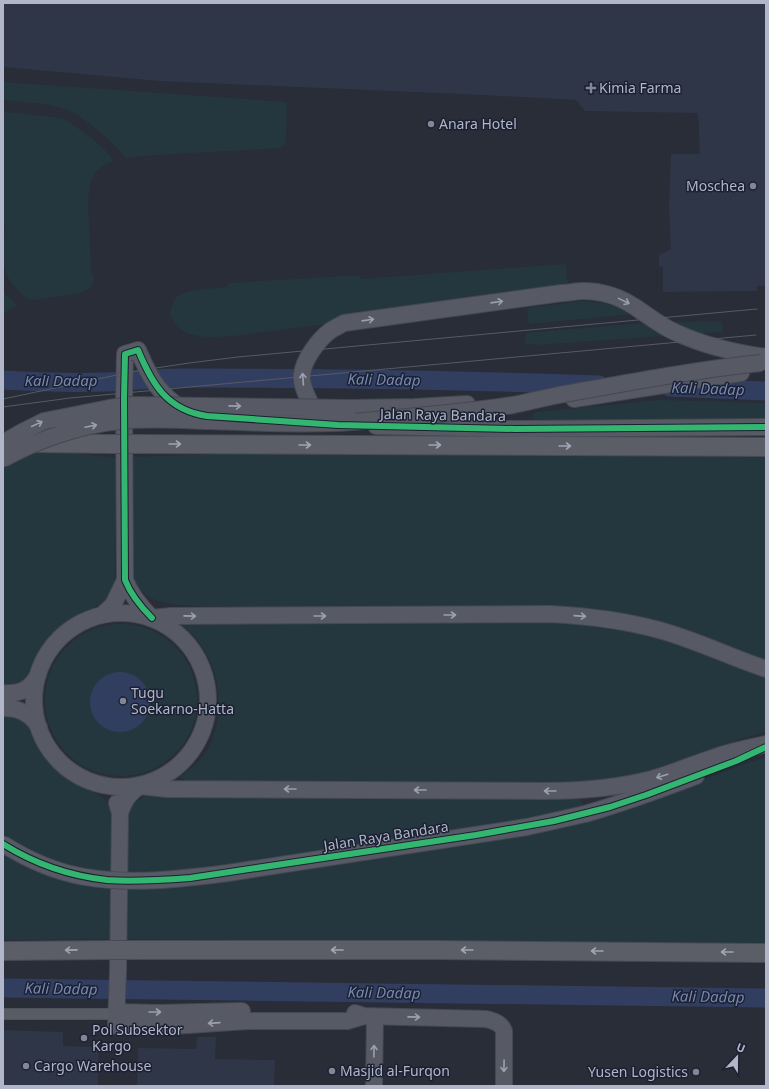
<svg xmlns="http://www.w3.org/2000/svg" width="769" height="1089" font-family="'Noto Sans',sans-serif">
  <style>
    .airport { fill: #2f3648 }
    .green { fill: #25373e }
    .water { fill: #323e60 }
    .lines { fill: none; stroke-linecap: round; stroke-linejoin: round }
    .river { stroke: #323e60; stroke-width: 19 }
    .street-casing { stroke: #444851; stroke-width: 12 }
    .secondary-casing { stroke: #444851; stroke-width: 18 }
    .primary-casing { stroke: #454a54; stroke-width: 20 }
    .street { stroke: #585c65; stroke-width: 11 }
    .secondary { stroke: #575a64; stroke-width: 16 }
    .primary { stroke: #5b5d67; stroke-width: 18 }
    .tram { stroke: #575a64; stroke-width: 1 }
    .secondary-bridge-casing { stroke: #444851; stroke-width: 18; stroke-linecap: butt }
    .primary-bridge-casing { stroke: #454a54; stroke-width: 20; stroke-linecap: butt }
    .secondary-bridge { stroke: #575a64; stroke-width: 16 }
    .primary-bridge { stroke: #5b5d67; stroke-width: 18 }
    .cycleway-casing { stroke: #1b2132; stroke-width: 8 }
    .cycleway { stroke: #33b770; stroke-width: 6 }
    .oneway { stroke: #9aa0b0 }
    .oneway2 { stroke: #a0a5b5 }
    .poi-dot { fill: #818796; stroke: #1b2132; stroke-width: 1.5 }
    .labels { text-anchor: middle; stroke-width: 3; stroke-linejoin: round; paint-order: stroke }
    .poi-label { font-size: 14px; fill: #b1b7c9; stroke: #1b2132; text-anchor: start }
    .street-label { font-size: 14px; fill: #b1b7c9; stroke: #1b2132 }
    .water-label { font-size: 15px; font-style: italic; fill: #7788b2; stroke: #1b2132 }
  </style>
  <rect width="100%" height="100%" fill="#282d38"/>
  <path class="airport" d="M3,3H766V286H757V291L663,292V267L659,266V255L671,249L669,205L671,154H700L698,113L585,111L576,100L483,95L160,81L3,67Z
    M3,1030L63,1032V1046L99,1047L98,1086H3Z
    M197,1037H216L215,1059L275,1060L274,1086H137L138,1048L196,1049Z"/>
  <path class="green" d="M3,82L287,102L286,142L282,147L278,148L141,156L126,158L111,142L99,131L78,115L66,109L46,104L3,100Z
    M3,112L55,117L65,119L94,140L105,150L112,159V162L104,165L96,171L90,183L88,201L91,270C97,283 92,288 80,293L32,300C25,298 21,293 17,289C4,277 2,261 3,245C4,235 7,231 3,221Z
    M566,264L568,287L333,323L234,336L216,337H204L193,335L183,331L173,321L170,316L171,308L176,297L184,293L198,290L227,287L230,283L343,276H360L361,279Z
    M3,292L17,305L4,313L3,312Z
    M582,301L603,303L615,306L632,314L529,324L527,308Z
    M669,321L685,322L722,321L723,332L691,334Z
    M644,323L665,336L535,345L525,343L526,333Z
    M659,400L766,403V422L533,419V414L538,412Z
    M53,451L116,458L115,575C114,584 112,593 105,600C100,605 93,607 87,610C70,620 54,630 42,646C35,657 30,680 18,685C14,686 8,686 3,687V452Z
    M291,452L649,456L766,455V661L663,624L327,609L176,605C152,600 147,599 132,580L129,457Z
    M183,619H561L647,632L766,672V732L740,739L702,756L654,771L610,780L562,783H188L180,777C190,769 202,760 208,749C229,707 219,652 180,624Z
    M45 700a76 76 0 1 1 152 0a76 76 0 1 1-152 0Z
    M3,714L27,721C35,737 43,755 56,768C65,777 76,783 87,789C94,793 102,796 107,802C111,807 112,812 114,817L113,939L3,940Z
    M766,757V943L432,942L123,939L128,811C135,802 142,796 153,794L490,796L581,799L587,821L646,802L742,765Z"/>
  <path class="water" d="M90 702a30 30 0 1 1 60 0a30 30 0 1 1-60 0Z"/>
  <g class="lines">
    <path class="river" d="M3,380C37,382 71,383 106,382C131,381 156,378 182,378C321,378 460,380 599,385
      M670,387L766,391
      M3,988L766,998"/>
    <g class="street-casing">
      <path id="street" d="M3,1014H116"/>
    </g>
    <g class="secondary-casing">
      <path id="secondary" d="M574,399L741,373
        M349,408L415,407L467,404
        M321,415C314,410 310,404 307,396C304,389 301,382 302,375C303,360 319,339 330,331C334,328 339,326 344,323L562,293C569,293 576,291 583,291C601,291 620,297 635,307C649,316 662,327 677,333C705,346 736,353 766,357
        M376,426L515,429L766,427
        M34 700a87 87 0 1 1 174 0a87 87 0 1 1-174 0Z
        M102,615L113,605L125,580
        M152,618C140,606 131,595 125,580L124,399L125,354L138,350C149,376 159,396 185,410
        M152,618L171,616L550,614C587,616 623,620 659,630C696,640 730,657 766,669
        M3,693C20,694 30,690 38,675
        M3,708C19,708 30,713 39,727
        M117,803L120,813L118,971L116,1026L158,1027L248,1021H347L364,1016
        M120,813C124,801 129,793 140,786L167,789L545,791C580,791 617,788 652,779C673,773 694,764 715,757C732,751 749,748 766,744
        M585,814C623,803 659,790 696,776
        M116,1012L159,1013L242,1011
        M355,1013L364,1016L486,1019C494,1021 501,1023 504,1031V1086
        M374,1086L375,1016"/>
    </g>
    <g class="primary-casing">
      <path id="primary" d="M34,443L111,444
        M136,444L766,447
        M130,950H435L766,953
        M3,951L110,950"/>
    </g>
    <use href="#street" class="street"/>
    <use href="#secondary" class="secondary"/>
    <use href="#primary" class="primary"/>
    <path class="tram" d="M3,399L136,371L189,363L238,357L757,309
      M3,407L70,398L756,335"/>
    <g class="secondary-bridge-casing">
      <path id="secondary-bridge" d="M3,443L22,432L44,421L109,408L132,405L349,408
        M3,459C37,440 80,425 120,421C149,418 179,420 209,421C264,423 320,426 375,420C421,416 467,412 513,405C528,402 543,398 559,395C626,383 693,370 761,363
        M3,844C28,860 56,872 85,877C132,885 181,879 228,873L527,827L585,814"/>
    </g>
    <g class="primary-bridge-casing">
      <path id="primary-bridge" d="M111,444H136
        M110,950H130"/>
    </g>
    <use href="#secondary-bridge" class="secondary-bridge"/>
    <use href="#primary-bridge" class="primary-bridge"/>
    <g class="cycleway-casing">
      <path id="cycleway" d="M152,618C140,606 131,595 125,580L124,399L125,354L138,350C152,384 167,410 207,416L338,425L515,429L766,427
        M3,844C35,864 70,876 107,880C135,882 163,880 190,878L476,835L554,821L610,807L646,795L736,761L766,747"/>
    </g>
    <use href="#cycleway" class="cycleway"/>
  </g>
  <defs><path id="oneway-shaft" d="M-6 0H5M1.5-3L5.5 0L1.5 3" fill="none" stroke-width="1.6" stroke-linecap="round" stroke-linejoin="round"/></defs>
  <g class="oneway">
    <use href="#oneway-shaft" transform="translate(624 301) rotate(26)"/>
    <use href="#oneway-shaft" transform="translate(497 302) rotate(-8)"/>
    <use href="#oneway-shaft" transform="translate(368 320) rotate(-8)"/>
    <use href="#oneway-shaft" transform="translate(303 379) rotate(-94)"/>
    <use href="#oneway-shaft" transform="translate(235 406) rotate(1)"/>
    <use href="#oneway-shaft" transform="translate(37 424) rotate(-25)"/>
    <use href="#oneway-shaft" transform="translate(91 426) rotate(-12)"/>
    <use href="#oneway-shaft" transform="translate(450 615)"/>
    <use href="#oneway-shaft" transform="translate(190 616) rotate(1)"/>
    <use href="#oneway-shaft" transform="translate(320 616)"/>
    <use href="#oneway-shaft" transform="translate(580 616) rotate(4)"/>
    <use href="#oneway-shaft" transform="translate(662 776) rotate(163)"/>
    <use href="#oneway-shaft" transform="translate(290 789) rotate(-180)"/>
    <use href="#oneway-shaft" transform="translate(420 790) rotate(-180)"/>
    <use href="#oneway-shaft" transform="translate(550 791) rotate(180)"/>
    <use href="#oneway-shaft" transform="translate(155 1012)"/>
    <use href="#oneway-shaft" transform="translate(414 1017) rotate(1)"/>
    <use href="#oneway-shaft" transform="translate(214 1023) rotate(176)"/>
    <use href="#oneway-shaft" transform="translate(374 1051) rotate(-89)"/>
    <use href="#oneway-shaft" transform="translate(504 1066) rotate(91)"/>
  </g>
  <g class="oneway2">
    <use href="#oneway-shaft" transform="translate(175 444)"/>
    <use href="#oneway-shaft" transform="translate(305 445)"/>
    <use href="#oneway-shaft" transform="translate(435 445)"/>
    <use href="#oneway-shaft" transform="translate(565 446)"/>
    <use href="#oneway-shaft" transform="translate(71 950) rotate(179)"/>
    <use href="#oneway-shaft" transform="translate(337 950) rotate(-180)"/>
    <use href="#oneway-shaft" transform="translate(467 950) rotate(-180)"/>
    <use href="#oneway-shaft" transform="translate(597 951) rotate(-180)"/>
    <use href="#oneway-shaft" transform="translate(727 952) rotate(-180)"/>
  </g>
  <g class="poi-dot">
    <path d="M589 82h4v4h4v4h-4v4h-4v-4h-4v-4h4z"/>
    <circle cx="431" cy="124" r="4"/>
    <circle cx="753" cy="186" r="4"/>
    <circle cx="123" cy="701" r="4"/>
    <circle cx="84" cy="1038" r="4"/>
    <circle cx="26" cy="1066" r="4"/>
    <circle cx="332" cy="1071" r="4"/>
    <circle cx="696" cy="1072" r="4"/>
  </g>
  <g class="labels">
    <g class="poi-label">
      <text x="599" y="93">Kimia Farma</text>
      <text x="439" y="129">Anara Hotel</text>
      <text x="745" y="191" text-anchor="end">Moschea</text>
      <text x="131" y="698">Tugu<tspan x="131" dy="16">Soekarno-Hatta</tspan></text>
      <text x="92" y="1035">Pol Subsektor<tspan x="92" dy="16">Kargo</tspan></text>
      <text x="34" y="1071">Cargo Warehouse</text>
      <text x="340" y="1076">Masjid al-Furqon</text>
      <text x="688" y="1077" text-anchor="end">Yusen Logistics</text>
    </g>
    <g class="street-label">
      <text transform="translate(443 415) rotate(1)" y="5">Jalan Raya Bandara</text>
      <text transform="translate(386 836) rotate(-9)" y="5">Jalan Raya Bandara</text>
    </g>
    <g class="water-label">
      <text transform="translate(384 380) rotate(1)" y="5">Kali Dadap</text>
      <text x="61" y="386">Kali Dadap</text>
      <text transform="translate(708 389) rotate(2)" y="5">Kali Dadap</text>
      <text transform="translate(61 989) rotate(1)" y="5">Kali Dadap</text>
      <text transform="translate(384 993) rotate(1)" y="5">Kali Dadap</text>
      <text transform="translate(708 997) rotate(1)" y="5">Kali Dadap</text>
    </g>
  </g>
  <rect width="769" height="1089" fill="none" stroke="#b1b7c9" stroke-width="8"/>
  <g transform="translate(737 1057) rotate(22)" stroke="#1b2132" stroke-width="3" paint-order="stroke">
  <path d="M0-3L7 15L0 10L-7 15Z" fill="#b1b7c9"/>
  <text y="-6" font-size="11" font-weight="bold" text-anchor="middle" fill="#b1b7c9">U</text>
  </g>
</svg>
